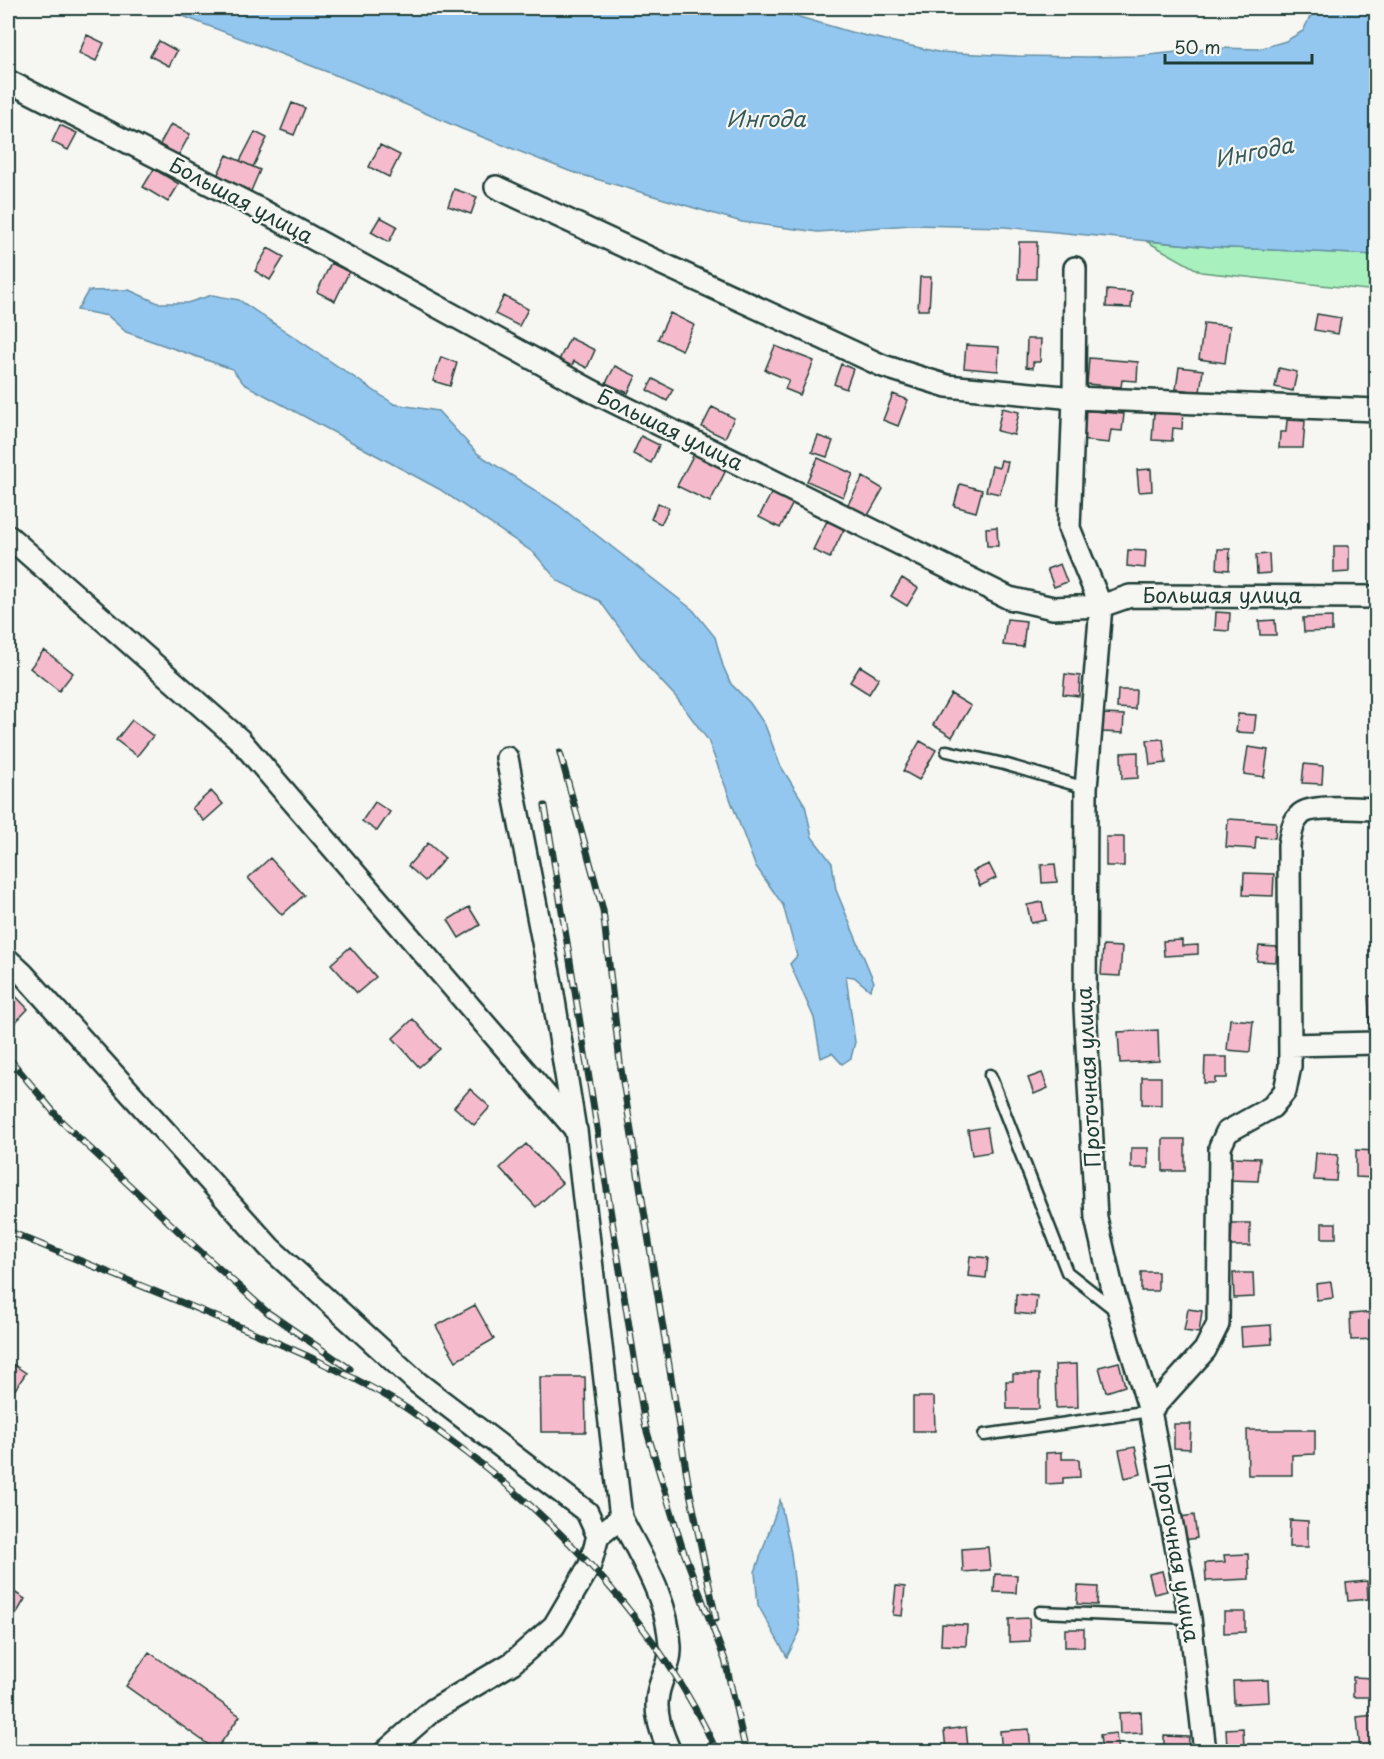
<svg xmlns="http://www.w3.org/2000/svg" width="1384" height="1759" font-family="'Playpen Sans',sans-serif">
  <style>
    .green { fill: #a8f0be; stroke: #649679; stroke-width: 1.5 }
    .water { fill: #93c7f0; stroke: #6590a5; stroke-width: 1.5 }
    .building { fill: #f5bbcd; stroke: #1f3d34; stroke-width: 1.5 }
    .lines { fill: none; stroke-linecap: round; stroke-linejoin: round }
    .service-casing { stroke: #1f3d34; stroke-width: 15 }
    .minor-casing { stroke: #1f3d34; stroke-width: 26 }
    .service { stroke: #f6f6f2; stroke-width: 10 }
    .minor { stroke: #f6f6f2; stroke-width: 21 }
    .rail-casing { stroke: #1f3d34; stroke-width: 7 }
    .rail { stroke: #f6f6f2; stroke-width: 4.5; stroke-dasharray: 14; stroke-linecap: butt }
    .labels { text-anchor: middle; stroke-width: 4.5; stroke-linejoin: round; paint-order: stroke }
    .street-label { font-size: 21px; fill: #1f3d34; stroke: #f6f6f2 }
    .water-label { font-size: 22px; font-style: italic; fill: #36595a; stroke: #f6f6f2 }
  </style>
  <rect width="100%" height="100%" fill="#f6f6f2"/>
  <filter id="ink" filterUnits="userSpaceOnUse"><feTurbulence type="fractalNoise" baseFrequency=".0167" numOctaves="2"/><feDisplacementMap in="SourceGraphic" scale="12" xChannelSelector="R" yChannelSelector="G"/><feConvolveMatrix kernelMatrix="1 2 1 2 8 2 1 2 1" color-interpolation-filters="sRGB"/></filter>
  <g filter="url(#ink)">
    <path class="green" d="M1146,241L1211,247L1376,255V291L1201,272Z"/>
    <path class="water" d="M162,8H754L796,16L854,33L938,52L1016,56L1088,57L1139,56L1216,48L1259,49L1286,41L1303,31L1310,17L1311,8H1376V255L1211,247L1005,227L910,225L818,232L742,222L569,171L462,129L356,83Z
      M129,290L158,303H187L212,295L239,300L394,404L438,411L478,454L558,505L693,610L715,637L723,666L731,684L750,703L765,725L780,765L805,805L812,837L832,863L836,890L874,982L870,990L854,977L846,976L855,1042L851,1058L842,1064L832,1053L821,1058L814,1018L790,964L797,956L783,905L755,865L708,740L676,697L648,667L600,601L558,581L534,553L439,489L244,384L232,369L126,332L108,316L77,310L88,291Z
      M780,1500L791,1553L800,1631L787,1657L758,1605L755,1572Z"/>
    <path class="building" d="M87,35L104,43L96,61L79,53Z
      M159,41L177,51L169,66L150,56Z
      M292,103L305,108L294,135L281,130Z
      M171,124L190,134L178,156L159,146Z
      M60,125L77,133L68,150L52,142Z
      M255,132L267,138L253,167L240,161Z
      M380,145L400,155L389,177L369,167Z
      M227,155L260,170L248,198L235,192L238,185L217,176Z
      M154,169L179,184L168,202L143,187Z
      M454,189L477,197L471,214L448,206Z
      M380,217L397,226L389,242L371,232Z
      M1019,242H1037L1036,279H1018Z
      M268,248L284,257L270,280L255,271Z
      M331,263L349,272L335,301L317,292Z
      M920,277H931L929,310H918Z
      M1107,290L1132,292L1131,308L1106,307Z
      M504,296L528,309L519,326L495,314Z
      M670,313L694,325L682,350L658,339Z
      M1317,314L1341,318L1338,334L1314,330Z
      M1204,323L1230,326L1225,363L1199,359Z
      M570,338L595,350L587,368L574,361L571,368L558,362Z
      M1027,339H1041L1040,362H1033V368L1026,367Z
      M966,345L999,347L998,371L964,368Z
      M775,346L814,361L800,395L785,389L789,380L765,370Z
      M441,357L457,363L450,386L433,381Z
      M1089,358L1138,362L1137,381L1122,380L1121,387L1087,384Z
      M841,364L853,369L846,389L834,384Z
      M615,366L636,376L628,393L606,383Z
      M1179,367L1203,370L1200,392L1176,389Z
      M1279,368L1297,372L1293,391L1275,387Z
      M653,379L673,389L667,401L647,390Z
      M893,394L908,400L898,426L883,420Z
      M712,407L734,418L725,438L702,427Z
      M1002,408L1019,412L1014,435L997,431Z
      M1173,409L1183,410L1182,429L1173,428L1172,441L1152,440L1154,412L1173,413Z
      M1082,410L1124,414L1122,431L1111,430L1109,443L1079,440Z
      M1287,420L1305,421L1303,448H1279L1280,432H1286Z
      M641,436L659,445L651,463L633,454Z
      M818,436L833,441L827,457L812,452Z
      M694,454L726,470L710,502L677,486Z
      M818,458L853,474L843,497L807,481Z
      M1001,460L1008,462L1000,494L986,491L992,466L999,468Z
      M1151,469L1152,491L1139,492L1137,470Z
      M863,477L883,489L867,517L847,506Z
      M960,484L982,490L976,512L954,506Z
      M772,492L793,503L780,528L759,517Z
      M658,503L669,508L661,524L651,519Z
      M827,521L844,529L830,558L813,550Z
      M997,527L998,546H987L986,528Z
      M1334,546H1349V572L1334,573Z
      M1218,549H1230L1229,570L1217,569Z
      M1128,550L1146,551L1145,568L1127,566Z
      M1269,554L1270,573L1257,574L1256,555Z
      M1060,564L1067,582L1054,587L1047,569Z
      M902,578L918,588L907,606L891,596Z
      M1216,612L1230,613L1229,631L1215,630Z
      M1332,617V631L1304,632L1303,618Z
      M1007,619L1026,621L1023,647L1003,645Z
      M1275,620L1276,635H1260L1259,621Z
      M44,650L73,673L59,691L30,668Z
      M860,666L879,678L869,694L850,682Z
      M1065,674L1080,676L1079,696L1063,694Z
      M1118,690H1136L1135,709L1117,708Z
      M951,694L971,706L952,737L933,725Z
      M1104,714L1124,715L1123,733L1102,732Z
      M1238,714L1256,715L1254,733L1236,732Z
      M132,720L153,736L137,756L116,740Z
      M1163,739L1166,763L1150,765L1147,740Z
      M920,741L936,750L919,780L903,771Z
      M1248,747L1268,750L1264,777L1244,774Z
      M1138,752V778L1122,779L1121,753Z
      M1304,764L1323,766L1322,784L1302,783Z
      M211,791L223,804L204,821L192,808Z
      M375,802L390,812L377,831L362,821Z
      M1228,819L1276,822L1275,838L1256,837L1255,849L1226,847Z
      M1106,837H1124V866H1106Z
      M428,843L445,858L425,881L408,866Z
      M270,858L304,895L282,915L248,878Z
      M989,864L996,878L980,886L973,871Z
      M1055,864L1057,882L1042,883L1041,865Z
      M1244,873L1274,874L1273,896L1243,895Z
      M1042,902L1046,920L1031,923L1027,905Z
      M469,907L480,925L459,938L448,920Z
      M1182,940V946L1198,945V954L1164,956L1163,941Z
      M1103,946L1122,947L1120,976L1101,975Z
      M1259,946L1277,947L1276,962L1257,961Z
      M350,947L376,977L357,993L331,964Z
      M8,988L28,1009L8,1030Z
      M1368,996H1376V1026H1370Z
      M413,1019L440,1049L419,1067L393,1038Z
      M1230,1019L1253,1021L1250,1052L1227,1050Z
      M1158,1030L1159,1061L1120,1063L1118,1032Z
      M1205,1057H1227V1078H1215V1083H1204Z
      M1042,1073L1048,1088L1034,1094L1028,1078Z
      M1142,1077H1161V1105L1142,1104Z
      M470,1089L490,1107L474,1125L454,1107Z
      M987,1127L991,1152L972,1155L968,1130Z
      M1163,1139H1185V1171H1163Z
      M526,1144L562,1183L536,1207L500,1168Z
      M1131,1148H1148V1168H1131Z
      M1356,1150L1376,1151V1178L1356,1177Z
      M1316,1153L1338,1155L1336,1181L1314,1180Z
      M1231,1157L1260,1158L1258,1181L1229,1180Z
      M1232,1223H1250V1246H1231Z
      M1322,1223H1336V1238H1322Z
      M970,1256L988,1258L986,1278L968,1276Z
      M1141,1272H1158V1291H1141Z
      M1233,1273H1253L1254,1297L1234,1298Z
      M1331,1282L1333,1298L1317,1300L1316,1284Z
      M1016,1294L1037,1296L1035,1315L1015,1313Z
      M475,1305L494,1339L456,1361L436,1326Z
      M1188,1309L1202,1311L1199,1333L1184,1331Z
      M1376,1312V1339L1351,1340L1350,1314Z
      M1271,1325L1272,1344L1242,1346L1241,1327Z
      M8,1361L26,1373L14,1391L8,1387Z
      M1119,1362L1125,1386L1106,1392L1099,1367Z
      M1077,1364L1078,1407L1056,1408L1055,1365Z
      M1013,1374H1039V1409H1007L1006,1381H1013Z
      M540,1377H585L586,1432H541Z
      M913,1397H934L935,1431H913Z
      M1174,1424H1191L1190,1449L1174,1448Z
      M1247,1430H1315V1454L1292,1455V1475H1248Z
      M1135,1447L1141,1474L1125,1478L1119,1450Z
      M1062,1452V1459H1079L1080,1477L1063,1478V1483L1046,1484V1453Z
      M1194,1515L1197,1538L1184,1540L1181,1517Z
      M1290,1520L1308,1521V1547H1289Z
      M988,1547L990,1570L963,1572L962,1549Z
      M1248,1554L1249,1579L1206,1581L1205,1563L1225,1562L1224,1555Z
      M1162,1571L1167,1591L1154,1594L1149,1574Z
      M995,1574L1017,1575L1016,1593L994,1592Z
      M1367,1581L1368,1599L1348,1601L1346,1583Z
      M896,1586L905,1587L902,1616L893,1615Z
      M1078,1586L1098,1587L1097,1605L1077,1604Z
      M8,1588L25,1599L8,1628Z
      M1224,1612H1245V1632L1224,1633Z
      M1029,1618L1030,1641L1009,1642V1619Z
      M942,1624L967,1625L966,1646L941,1645Z
      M1065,1629H1084V1647H1065Z
      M149,1652L240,1716L216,1750L126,1686Z
      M1353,1677L1373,1678V1697H1353Z
      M1268,1680L1269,1702L1234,1704L1233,1681Z
      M1141,1712L1142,1733L1120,1734L1119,1713Z
      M1374,1715L1376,1749L1360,1750L1357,1717Z
      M966,1727L968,1747L946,1750L944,1730Z
      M1243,1728L1244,1746L1227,1747L1226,1729Z
      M1029,1729L1031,1752H1002L1000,1731Z
      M1116,1733L1118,1752H1102L1100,1735Z
      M1164,1736L1189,1737L1188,1752H1164Z"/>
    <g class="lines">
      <g class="service-casing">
        <path id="service" d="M947,751L1004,764L1086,788
          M990,1075L1067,1272L1114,1309
          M984,1435L1150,1411
          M1040,1612L1190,1618"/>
      </g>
      <g class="minor-casing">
        <path id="minor" d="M8,81L259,209L592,391L1009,598L1053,608L1101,606L1130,596L1376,597
          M496,187L883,366L947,386L1074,398L1376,410
          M1075,268L1074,398L1069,528L1101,606L1086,788L1085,1007L1096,1218L1112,1288L1150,1411L1190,1618L1205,1752
          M8,536L240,740L576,1130L621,1518L598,1536
          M507,758L552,988L575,1130
          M8,960L23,974L270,1248L418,1383L587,1512L598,1536L590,1565L554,1626L512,1663L433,1710L385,1752
          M1290,1045L1376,1043
          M1150,1411L1205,1350L1218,1324L1220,1147L1227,1132L1272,1107L1285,1091L1290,1066L1289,845C1291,834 1292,822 1301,814C1313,804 1360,809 1376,809
          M621,1518C641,1558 668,1599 670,1646C671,1666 661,1676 658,1694C654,1714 662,1734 670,1752"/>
      </g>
      <use href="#service" class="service"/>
      <use href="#minor" class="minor"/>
      <g class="rail-casing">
        <path id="rail" d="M560,753L603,910L620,1063L689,1488L716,1619
          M545,806L645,1425L682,1547L725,1660L746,1752
          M8,1057L62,1122L191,1243L267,1312L350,1369
          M8,1231C80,1261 153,1290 226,1321C283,1345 341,1369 395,1401C414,1412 432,1427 450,1440C560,1521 660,1627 717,1752"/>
      </g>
      <use href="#rail" class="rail"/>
    </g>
  </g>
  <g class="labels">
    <g class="street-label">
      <text transform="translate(241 201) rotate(28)" y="7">Большая улица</text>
      <text transform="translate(670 430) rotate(26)" y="7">Большая улица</text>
      <text x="1222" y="603">Большая улица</text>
      <text transform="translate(1089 1077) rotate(-93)" y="7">Проточная улица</text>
      <text transform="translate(1176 1553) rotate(80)" y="7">Проточная улица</text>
    </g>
    <g class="water-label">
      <text x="766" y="127">Ингода</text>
      <text transform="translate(1254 152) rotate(-11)" y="8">Ингода</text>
    </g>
  </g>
  <rect width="1384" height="1759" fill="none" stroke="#f6f6f2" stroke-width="30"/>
  <rect x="15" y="15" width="1354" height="1729" fill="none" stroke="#1f3d34" stroke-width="2" filter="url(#ink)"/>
  <path d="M1165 54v9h147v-9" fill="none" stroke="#1f3d34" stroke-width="3"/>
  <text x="1174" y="54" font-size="18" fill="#1f3d34" stroke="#f6f6f2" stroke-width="4.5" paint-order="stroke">50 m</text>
</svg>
